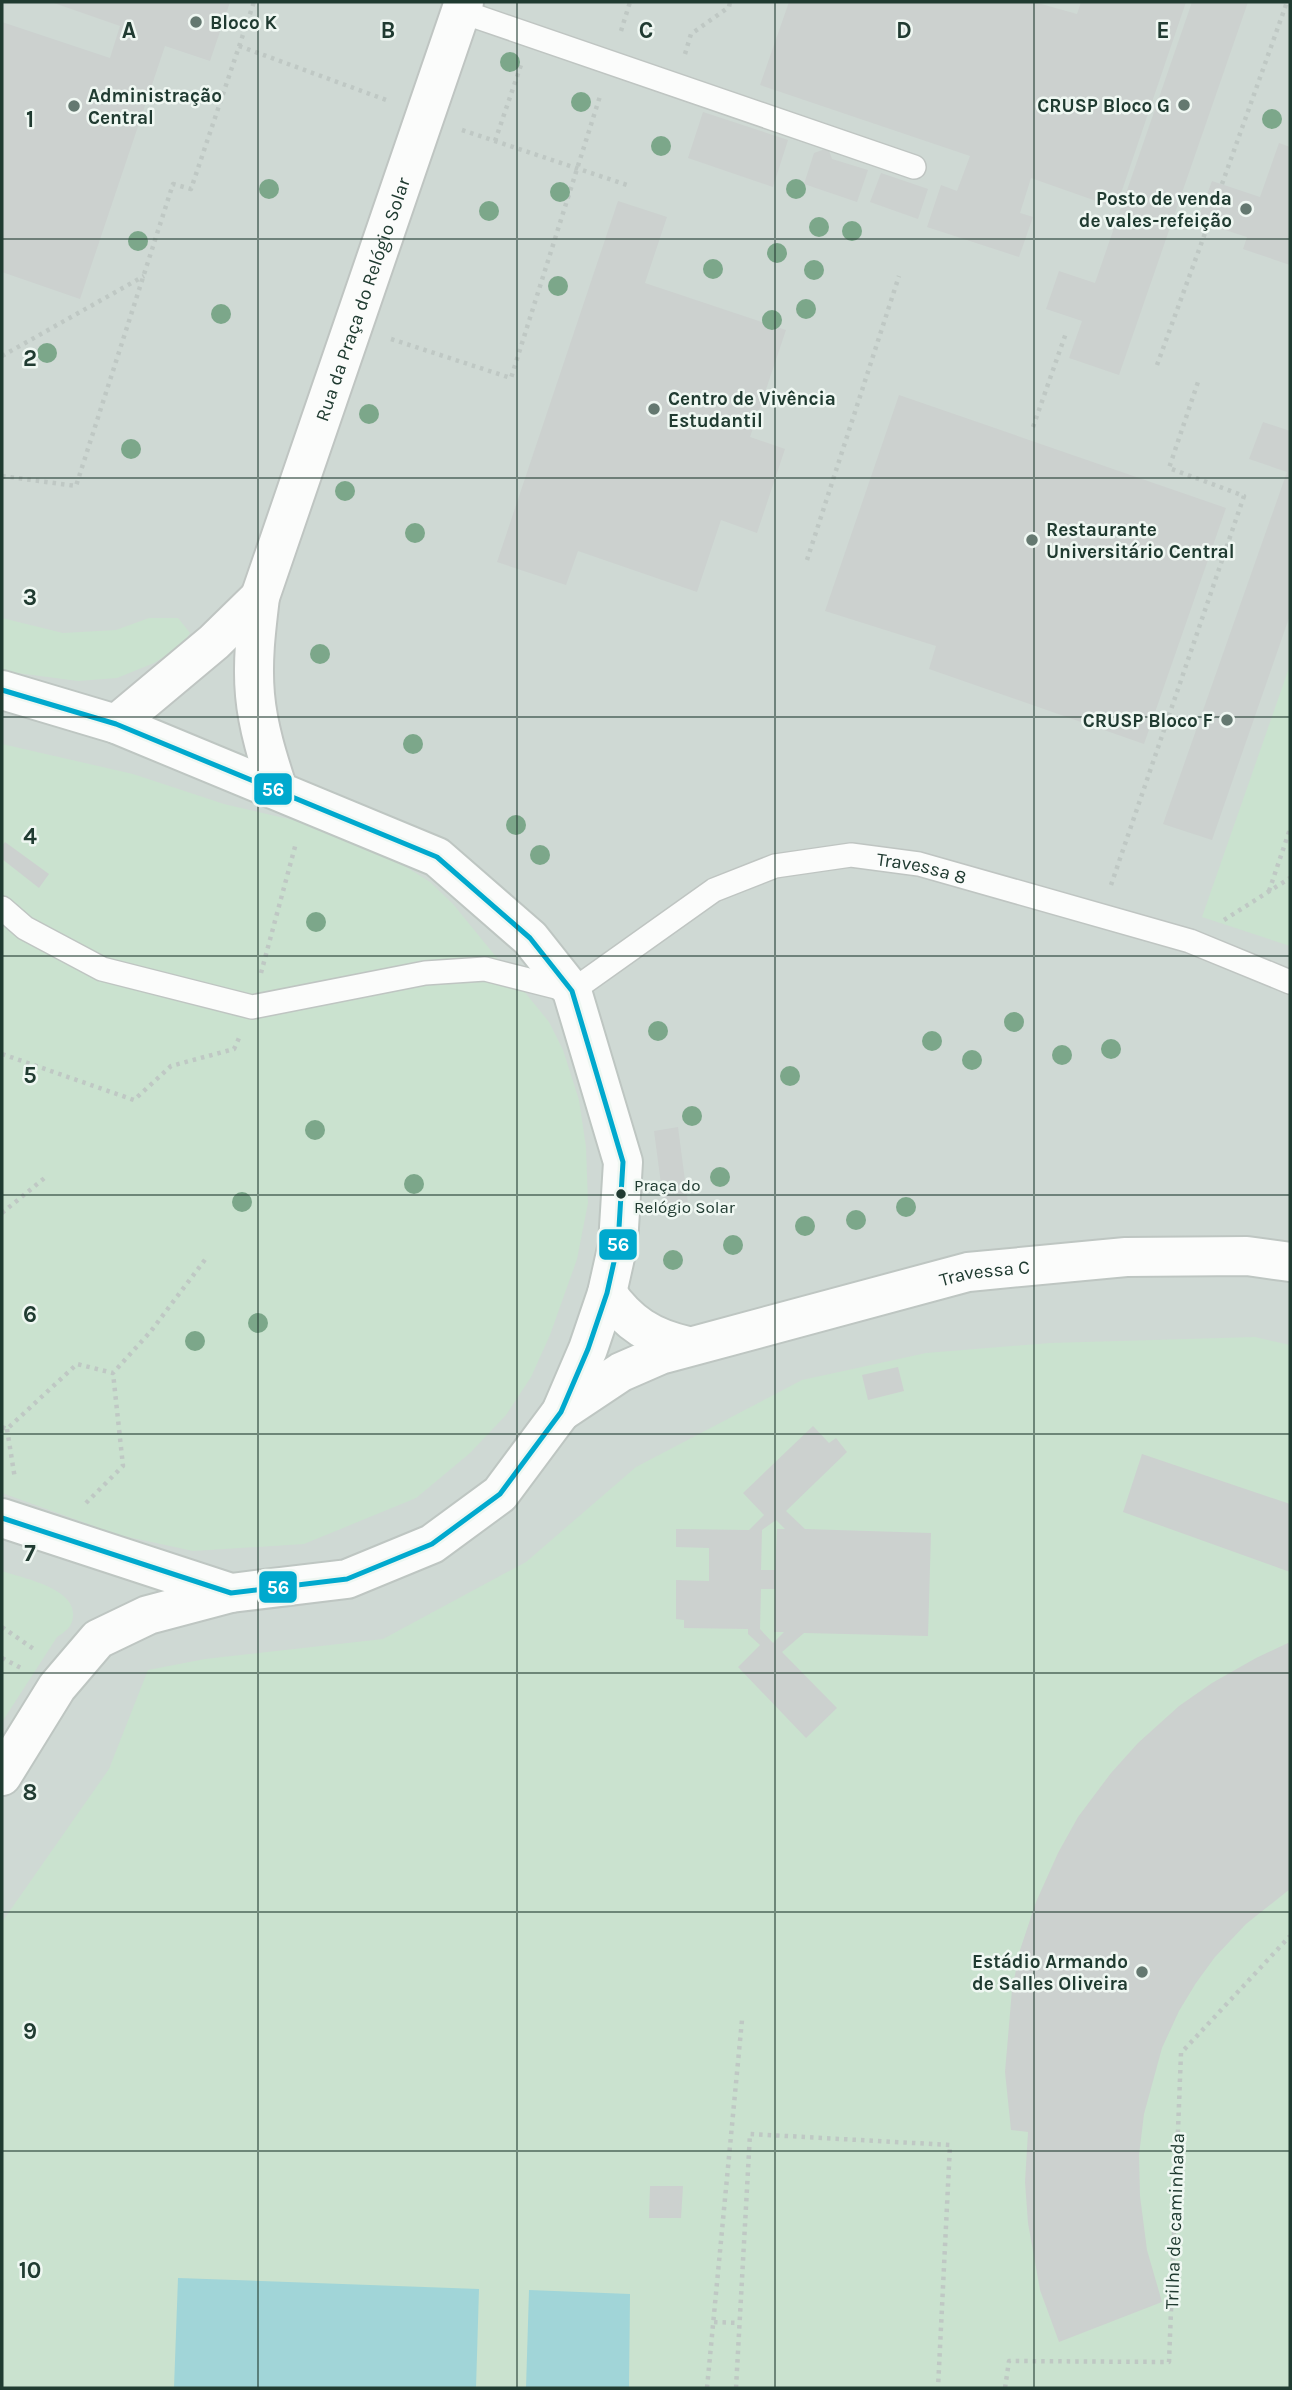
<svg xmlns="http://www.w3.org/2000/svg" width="1292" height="2390" font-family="Karla,sans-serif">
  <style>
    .built { fill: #cfd9d4 }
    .green { fill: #cae2cf }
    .water { fill: #a1d5d8 }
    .building { fill: #ccd1cf; fill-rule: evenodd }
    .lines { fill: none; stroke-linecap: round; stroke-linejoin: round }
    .lane-casing { stroke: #bfc5c2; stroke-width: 26 }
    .street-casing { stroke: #bfc5c2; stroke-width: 42 }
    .secondary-casing { stroke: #bec6c2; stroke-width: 42 }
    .path { stroke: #bfc8c4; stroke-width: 4.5; stroke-dasharray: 3.5 5; stroke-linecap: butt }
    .lane { stroke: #fbfcfb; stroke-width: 23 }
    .street { stroke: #fbfcfb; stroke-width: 38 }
    .secondary { stroke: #fbfcfb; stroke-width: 38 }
    .bus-1-casing { stroke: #eff7f2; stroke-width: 10 }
    .bus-1 { stroke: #00a9ce; stroke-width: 5 }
    .tree { fill: #7ca78a }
    .grid { fill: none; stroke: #203b31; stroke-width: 2; stroke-opacity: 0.55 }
    .poi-dot { fill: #647870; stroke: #eff7f2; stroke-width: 2.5 }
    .bus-dot { fill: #203b31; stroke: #eff7f2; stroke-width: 2.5 }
    .labels { text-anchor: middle; stroke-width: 5; stroke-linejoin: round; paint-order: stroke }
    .bus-label { font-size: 17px; fill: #203b31; stroke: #eff7f2; text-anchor: start }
    .poi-label { font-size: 19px; font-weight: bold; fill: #203b31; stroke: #eff7f2; text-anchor: start }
    .street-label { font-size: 19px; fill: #203b31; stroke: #eff7f2 }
    .grid-label { font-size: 23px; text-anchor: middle; font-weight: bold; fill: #203b31; stroke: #eff7f2; stroke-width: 5; stroke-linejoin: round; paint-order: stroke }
    .line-badge { stroke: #eff7f2; stroke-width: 2.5 }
    .badge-label { font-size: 19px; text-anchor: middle; font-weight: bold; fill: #fff }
  </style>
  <rect width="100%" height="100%" fill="#e2e8e5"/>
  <path class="built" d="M2,2H1290V2388H2Z"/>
  <path class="green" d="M2,618L63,633L116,630L149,618H178L190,633L181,646L154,663L117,678L78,681L2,671Z
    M1290,665V946L1202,917Z
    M2,744L133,774L224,804L354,834L430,882L453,904L549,1022L563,1050L579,1100L586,1147L588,1203L577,1259L550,1335L531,1377L506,1415L470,1453L416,1498L304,1544L193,1551L119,1535L2,1493Z
    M1255,1337L1290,1345V2388H2V1922L109,1769L148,1670L205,1659L383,1639L526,1562L636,1467L802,1380L926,1353L1050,1343Z
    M2,1571C22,1578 76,1588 73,1616C73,1626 65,1632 57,1637L2,1722Z"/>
  <path class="water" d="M178,2278L479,2289L476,2388H174Z
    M529,2290L630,2294L629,2388H526Z"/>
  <path class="building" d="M51,2H230L210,61L165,46L80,299L2,272V22L110,58L120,26Z
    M789,2H1034L1077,14L1081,2H1186L1116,208L1031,178L1020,213L1033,217L1019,257L927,227L941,185L957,191L970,156L760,85Z
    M1192,2H1248L1119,375L1069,358L1082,321L1046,309L1059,271L1095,283Z
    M703,112L788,140L773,187L688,158Z
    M1279,143L1290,147V265L1243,249L1247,237L1197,221L1212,181L1260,197Z
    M828,148L832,159L868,170L857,202L804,184L814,153Z
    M881,173L928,189L918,219L870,202Z
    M618,201L667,217L645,283L786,330L750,437L785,449L757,533L721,520L697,592L578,551L566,585L497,562Z
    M899,395L1226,508L1144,744L929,669L936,646L825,611Z
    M1263,422L1290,431V615L1212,840L1163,824L1287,472L1249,459Z
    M5,842L49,874L39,888L2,859V846Z
    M678,1127L689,1211L665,1214L654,1131Z
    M898,1367L904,1391L868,1400L862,1375Z
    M813,1426L829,1443L836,1438L847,1452L786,1511L805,1529L931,1533L928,1636L804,1633L782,1652L837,1708L806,1738L738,1667L760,1645L748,1634V1629L684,1628V1620L676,1619V1580L709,1581V1548L676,1547V1529L749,1530L764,1515L743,1493ZM776,1520L785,1529H777L775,1570H761L762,1530ZM761,1589H775L774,1632H784L773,1643L760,1629Z
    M1142,1454L1290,1504V1572L1123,1512Z
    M1290,1642V1889L1246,1924L1215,1957L1196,1983L1179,2011L1162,2048L1144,2114L1139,2155L1140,2196L1147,2250L1162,2302L1059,2342L1040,2290L1028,2223L1025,2182L1028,2132L1011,2130L1005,2072L1012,1990L1020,1950L1036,1902L1058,1853L1078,1817L1111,1773L1138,1743L1179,1706L1212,1683L1256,1658Z
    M650,2186H683L681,2218H649Z"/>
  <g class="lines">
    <g class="lane-casing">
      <g id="lane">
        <path d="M460,11L914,167"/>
        <path id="s1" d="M2,908L25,928L102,969L252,1007L425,973L485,969L572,991L714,890L775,866L851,855L919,864L1190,941L1290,982"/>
      </g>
    </g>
    <g class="street-casing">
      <g id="street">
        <path d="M116,724L214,642L260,597"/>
        <path id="s2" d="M278,790C268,759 258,728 255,695C252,662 256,630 260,597L464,2"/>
      </g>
    </g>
    <g class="secondary-casing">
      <g id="secondary">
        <path d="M2,690L116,724L437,857L530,938L572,991L623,1162L618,1244L607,1293L588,1349L561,1412L500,1494L432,1544L347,1579L231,1593L2,1518"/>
        <path d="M607,1293C628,1323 651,1338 688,1346"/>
        <path id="s3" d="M561,1412L621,1372L660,1355L968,1272L1126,1257L1247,1256L1290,1262"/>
        <path d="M2,1776L57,1687L98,1639L148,1615L231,1593"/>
      </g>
    </g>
    <path class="path" d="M621,31L630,2
      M239,46L389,101
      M685,54L691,34L729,7L730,2
      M462,130L627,185
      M495,141L521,65
      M1222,184L1287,2
      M391,339L511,378L601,93
      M2,356L144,276
      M1157,365L1208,225
      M1033,427L1066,333
      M2,476L76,486L173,184L191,189L254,2
      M807,560L899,276
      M1111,885L1244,496L1169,468L1199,379
      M1269,891L1290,829
      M1224,920L1290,878
      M261,973L296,843
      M2,1054L134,1100L171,1066L234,1049L239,1038
      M2,1213L47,1176
      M2,1427L7,1429L77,1364L113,1373L151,1331L207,1257
      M7,1429L15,1479
      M86,1503L123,1466L113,1373
      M2,1627L35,1650
      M2,1658L23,1669
      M714,2322L739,2323
      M707,2388L742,2020
      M736,2388L750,2134L950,2145L938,2388
      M1005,2388L1009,2361L1169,2362L1181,2053L1290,1936"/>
    <use href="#lane" class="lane"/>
    <use href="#street" class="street"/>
    <use href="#secondary" class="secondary"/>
    <g class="bus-1-casing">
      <path id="bus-1" d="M2,690L116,724L437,857L530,938L572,991L623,1162L618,1244L607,1293L588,1349L561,1412L500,1494L432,1544L347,1579L231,1593L2,1518"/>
    </g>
    <use href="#bus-1" class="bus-1"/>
  </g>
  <g class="tree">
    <circle cx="510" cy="62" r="10"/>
    <circle cx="581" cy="102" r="10"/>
    <circle cx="1272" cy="119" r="10"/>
    <circle cx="661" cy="146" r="10"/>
    <circle cx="269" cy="189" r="10"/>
    <circle cx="796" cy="189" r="10"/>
    <circle cx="560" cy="192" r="10"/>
    <circle cx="489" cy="211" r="10"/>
    <circle cx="819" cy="227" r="10"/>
    <circle cx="852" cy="231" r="10"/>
    <circle cx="138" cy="241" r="10"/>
    <circle cx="777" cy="253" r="10"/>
    <circle cx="713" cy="269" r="10"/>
    <circle cx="814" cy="270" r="10"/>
    <circle cx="558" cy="286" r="10"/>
    <circle cx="806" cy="309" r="10"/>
    <circle cx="221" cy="314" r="10"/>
    <circle cx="772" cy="320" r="10"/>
    <circle cx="47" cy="353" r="10"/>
    <circle cx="369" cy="414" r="10"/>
    <circle cx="131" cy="449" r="10"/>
    <circle cx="345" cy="491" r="10"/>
    <circle cx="415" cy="533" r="10"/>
    <circle cx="320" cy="654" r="10"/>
    <circle cx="413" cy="744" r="10"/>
    <circle cx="516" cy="825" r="10"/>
    <circle cx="540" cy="855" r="10"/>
    <circle cx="316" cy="922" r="10"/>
    <circle cx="1014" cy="1022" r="10"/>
    <circle cx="658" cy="1031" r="10"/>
    <circle cx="932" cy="1041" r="10"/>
    <circle cx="1111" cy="1049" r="10"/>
    <circle cx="1062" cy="1055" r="10"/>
    <circle cx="972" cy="1060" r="10"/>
    <circle cx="790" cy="1076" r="10"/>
    <circle cx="692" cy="1116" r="10"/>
    <circle cx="315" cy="1130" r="10"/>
    <circle cx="720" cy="1177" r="10"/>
    <circle cx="414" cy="1184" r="10"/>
    <circle cx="242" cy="1202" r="10"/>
    <circle cx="906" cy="1207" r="10"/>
    <circle cx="856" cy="1220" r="10"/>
    <circle cx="805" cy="1226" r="10"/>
    <circle cx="733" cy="1245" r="10"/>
    <circle cx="673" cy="1260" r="10"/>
    <circle cx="258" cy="1323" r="10"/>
    <circle cx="195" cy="1341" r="10"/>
  </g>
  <path class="grid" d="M258,2V2388M517,2V2388M775,2V2388M1034,2V2388M2,239H1290M2,478H1290M2,717H1290M2,956H1290M2,1195H1290M2,1434H1290M2,1673H1290M2,1912H1290M2,2151H1290"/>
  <g class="poi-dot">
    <circle cx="196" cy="22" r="7"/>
    <circle cx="1184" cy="105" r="7"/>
    <circle cx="74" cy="106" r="7"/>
    <circle cx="1246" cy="209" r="7"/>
    <circle cx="654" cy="409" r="7"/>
    <circle cx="1032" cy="540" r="7"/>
    <circle cx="1227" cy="720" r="7"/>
    <circle cx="1142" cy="1972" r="7"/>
  </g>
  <circle class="bus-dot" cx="621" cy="1194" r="6"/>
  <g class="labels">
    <g class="bus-label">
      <text x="634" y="1191">Praça do<tspan x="634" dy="22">Relógio Solar</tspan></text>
    </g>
    <g class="poi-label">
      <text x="210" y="29">Bloco K</text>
      <text x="88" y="102">Administração<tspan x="88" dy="22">Central</tspan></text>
      <text x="1170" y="112" text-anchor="end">CRUSP Bloco G</text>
      <text x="1232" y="205" text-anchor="end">Posto de venda<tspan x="1232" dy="22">de vales-refeição</tspan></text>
      <text x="668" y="405">Centro de Vivência<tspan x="668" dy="22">Estudantil</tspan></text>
      <text x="1046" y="536">Restaurante<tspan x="1046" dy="22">Universitário Central</tspan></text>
      <text x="1213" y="727" text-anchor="end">CRUSP Bloco F</text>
      <text x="1128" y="1968" text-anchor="end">Estádio Armando<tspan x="1128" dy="22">de Salles Oliveira</tspan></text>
    </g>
    <g class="street-label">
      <text dy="7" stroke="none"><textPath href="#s2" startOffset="511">Rua da Praça do Relógio Solar</textPath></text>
      <text dy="7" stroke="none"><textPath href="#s1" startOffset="987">Travessa 8</textPath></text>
      <text dy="7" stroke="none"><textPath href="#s3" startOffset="450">Travessa C</textPath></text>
      <text transform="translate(1174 2221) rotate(-88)" y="7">Trilha de caminhada</text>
    </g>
  </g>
  <g class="grid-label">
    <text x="129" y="38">A</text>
    <text x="388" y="38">B</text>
    <text x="646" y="38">C</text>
    <text x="904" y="38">D</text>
    <text x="1163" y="38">E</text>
    <text x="30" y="127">1</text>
    <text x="30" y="366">2</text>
    <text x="30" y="605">3</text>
    <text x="30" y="844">4</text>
    <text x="30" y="1083">5</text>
    <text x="30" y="1322">6</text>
    <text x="30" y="1561">7</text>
    <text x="30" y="1800">8</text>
    <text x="30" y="2039">9</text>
    <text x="30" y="2278">10</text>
  </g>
  <g class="line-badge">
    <rect x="253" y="772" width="40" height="34" rx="7" fill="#00a9ce"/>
    <rect x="598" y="1228" width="40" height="33" rx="7" fill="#00a9ce"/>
    <rect x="258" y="1570" width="40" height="34" rx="7" fill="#00a9ce"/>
  </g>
  <g class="badge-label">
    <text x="273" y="796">56</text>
    <text x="618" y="1251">56</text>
    <text x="278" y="1594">56</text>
  </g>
  <rect width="1292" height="2390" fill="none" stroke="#203b31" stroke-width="7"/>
</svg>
